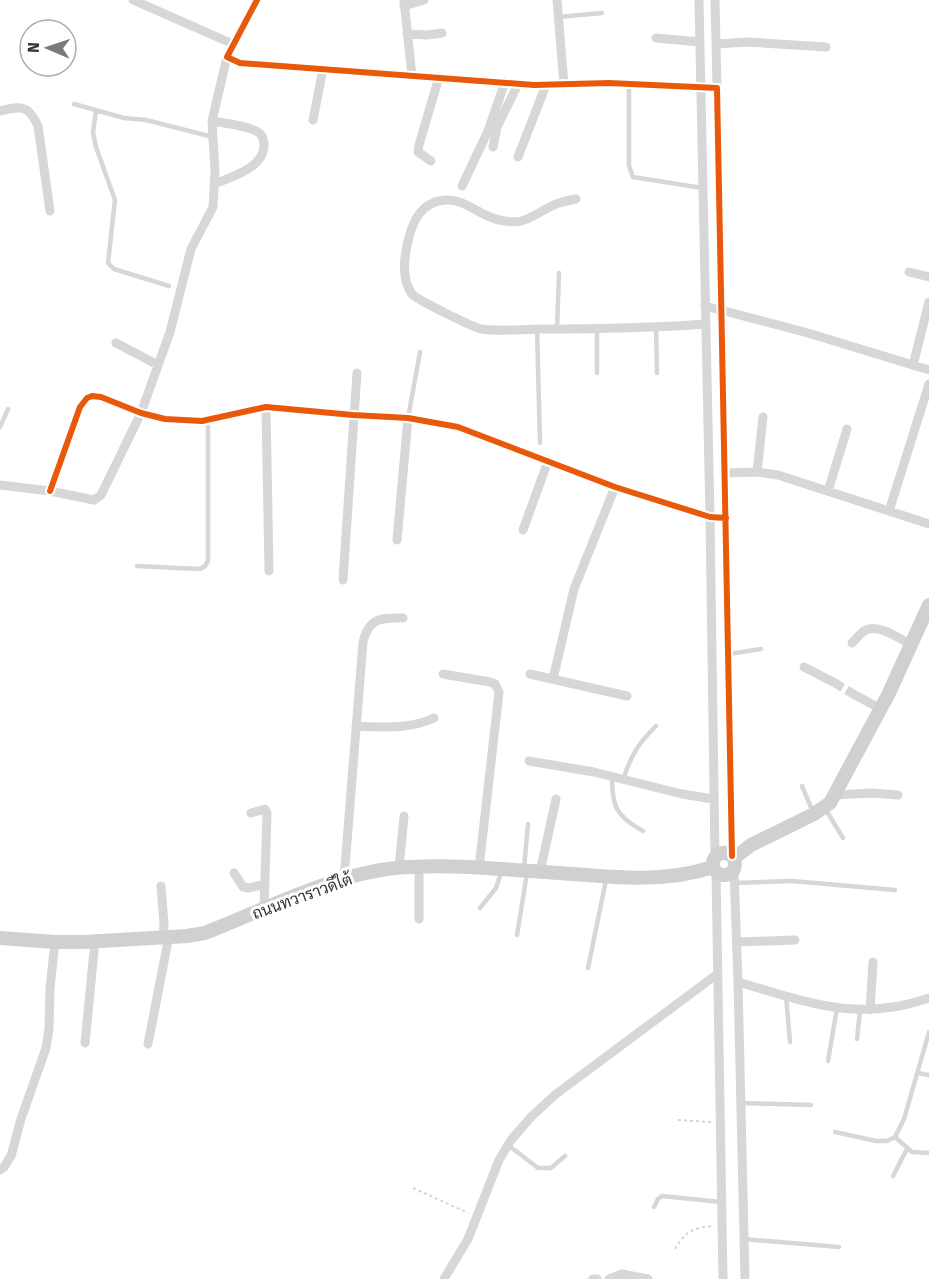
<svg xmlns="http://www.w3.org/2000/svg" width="929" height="1279" font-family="'Fira Sans',Sarabun,sans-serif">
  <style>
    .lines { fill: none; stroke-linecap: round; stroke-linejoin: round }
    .street-tunnel { stroke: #d6d6d6; stroke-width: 9; stroke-dasharray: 9 4.5; stroke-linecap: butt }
    .path { stroke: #d6d6d6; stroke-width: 2; stroke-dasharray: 3 3; stroke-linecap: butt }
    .lane { stroke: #d7d7d7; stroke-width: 4.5 }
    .street { stroke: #d7d7d7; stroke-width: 9 }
    .secondary { stroke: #d0d0d0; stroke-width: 14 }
    .cycleway-casing { stroke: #fff; stroke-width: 10 }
    .cycleway { stroke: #e8590c; stroke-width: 6 }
    .labels { text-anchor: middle; stroke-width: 6; stroke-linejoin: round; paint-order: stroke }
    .street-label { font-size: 16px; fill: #333; stroke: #fff }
  </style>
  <rect width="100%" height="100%" fill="#fff"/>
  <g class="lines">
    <path class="street-tunnel" d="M835,683L855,695"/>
    <path class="path" d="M678,1120L711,1122
      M413,1188L468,1213
      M675,1249C685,1232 693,1227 714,1226"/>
    <path class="lane" d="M558,17L602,13
      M629,83V166L633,177L702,188
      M74,104L124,118L146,120L213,137
      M96,110L93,132L96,147L115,200L108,263L114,269L169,286
      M656,327L657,373
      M537,329L540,443
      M557,329L559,273
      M597,373V328
      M408,418L420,352
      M0,427L8,409
      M137,566L200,569L205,566L208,561V421
      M729,654L761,649
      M612,777C612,807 616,816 643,831
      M623,780C631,755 638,744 656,726
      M802,786L813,812
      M826,810L843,838
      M524,868L528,824
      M735,883L792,881L895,890
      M480,908L496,888L502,870
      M517,935L527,873
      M588,968L606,880
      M786,996L790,1042
      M857,1039L860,1010
      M828,1061L837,1008
      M918,1073L929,1075
      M742,1103L811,1105
      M835,1132L876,1141H887L895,1137L904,1119L929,1032
      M895,1137L912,1152L929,1153
      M508,1145L538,1168H551L565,1156
      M893,1176L907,1149
      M654,1207L658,1199L662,1196L721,1202
      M744,1239L839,1247"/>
    <path class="street" d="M133,0L233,44
      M257,0L227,57L240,63L534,85L609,83L717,88L732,856
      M404,0L412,76
      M557,0L564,85
      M699,0L710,517L715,858
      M715,0L716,44
      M404,6L424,0
      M407,34L427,35L442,33
      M656,38L700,42
      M717,88L716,44L747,42L826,47
      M0,111C21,106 28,104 38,126L50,211
      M313,120L323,69
      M212,121C224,123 249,126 258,132C263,135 263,139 264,144C265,168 232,176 215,184
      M493,147L497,127L518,84
      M518,157L546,85
      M431,161L418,152L419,145L439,77
      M462,186L488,131L505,82
      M576,199C565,201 555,203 546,209C527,219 523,225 499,220C476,215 461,193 435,202C418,209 412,224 408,241C404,258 401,279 412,294C417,300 473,327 481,329C500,332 522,329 541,329C595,329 650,328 705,324
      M909,272L929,277
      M705,306L808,333L929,370
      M116,343L158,365
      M913,365L929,302
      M266,407L269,571
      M757,472L763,417
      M724,473L757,472L778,475L929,524
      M0,485L50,491L94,500L101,495L141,413L170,332L191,249L213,207L215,171L212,121L227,57
      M50,491L80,407L87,398L92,396L101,397L141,413L165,419L202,421L266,407L353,415L408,418L458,427L615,487L710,517L726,518
      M828,491L847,429
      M889,511L929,384
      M523,530L548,461
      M397,540L408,418
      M343,580L357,373
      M852,643C856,639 861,632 866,630C880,624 900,639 912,645
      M804,667L835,683
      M443,674L490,682L495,684L499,692L479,868
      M530,674L627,696
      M553,679L574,589L615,487
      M855,695L881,709
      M356,726C383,727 408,730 434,718
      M529,761L594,772L682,794L713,799
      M836,795L872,793L898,795
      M251,813L265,809L267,813L264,909
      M419,867V919
      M399,868L404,816
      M734,871L738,982L745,1279
      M540,872L556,799
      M716,872L723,1279
      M234,873L243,887L249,888L265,884
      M344,879L363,642C369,617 382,618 403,618
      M161,886L164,924L163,937
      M737,942L795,940
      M738,982C807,1002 857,1023 929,998
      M870,1010L873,962
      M85,1043L95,941
      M148,1044L169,936
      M0,1170L4,1167L11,1156L21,1119L46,1048L49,1029L50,988L55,942
      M444,1279L468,1239L499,1160L511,1140L532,1116L556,1094L716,975
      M593,1279H597
      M609,1279L622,1274L648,1279"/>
    <path class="secondary" d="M713 864a11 11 0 1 1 22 0a11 11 0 1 1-22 0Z
      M734,858L751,845L814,814L830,803L889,693L929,605
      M0,938L55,942H83L187,936L205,933C269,908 340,870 409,867C463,864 519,871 573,874C620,878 668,882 713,867"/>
    <g class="cycleway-casing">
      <path id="cycleway" d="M257,0L227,57L240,63L534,85L609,83L717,88L732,856
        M50,491L80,407L87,398L92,396L101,397L141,413L165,419L202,421L266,407L353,415L408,418L458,427L615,487L710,517L726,518"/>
    </g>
    <use href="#cycleway" class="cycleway"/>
  </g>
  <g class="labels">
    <g class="street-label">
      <text transform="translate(302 896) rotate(-20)" y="6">ถนนทวาราวดีใต้</text>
    </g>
  </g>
  <g transform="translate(48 48) rotate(272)"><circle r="28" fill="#ffffff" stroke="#adadad" stroke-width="1.5"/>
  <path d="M0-4.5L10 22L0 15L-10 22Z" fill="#7a7a7a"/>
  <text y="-9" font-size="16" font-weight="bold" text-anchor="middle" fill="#333333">N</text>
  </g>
</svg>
